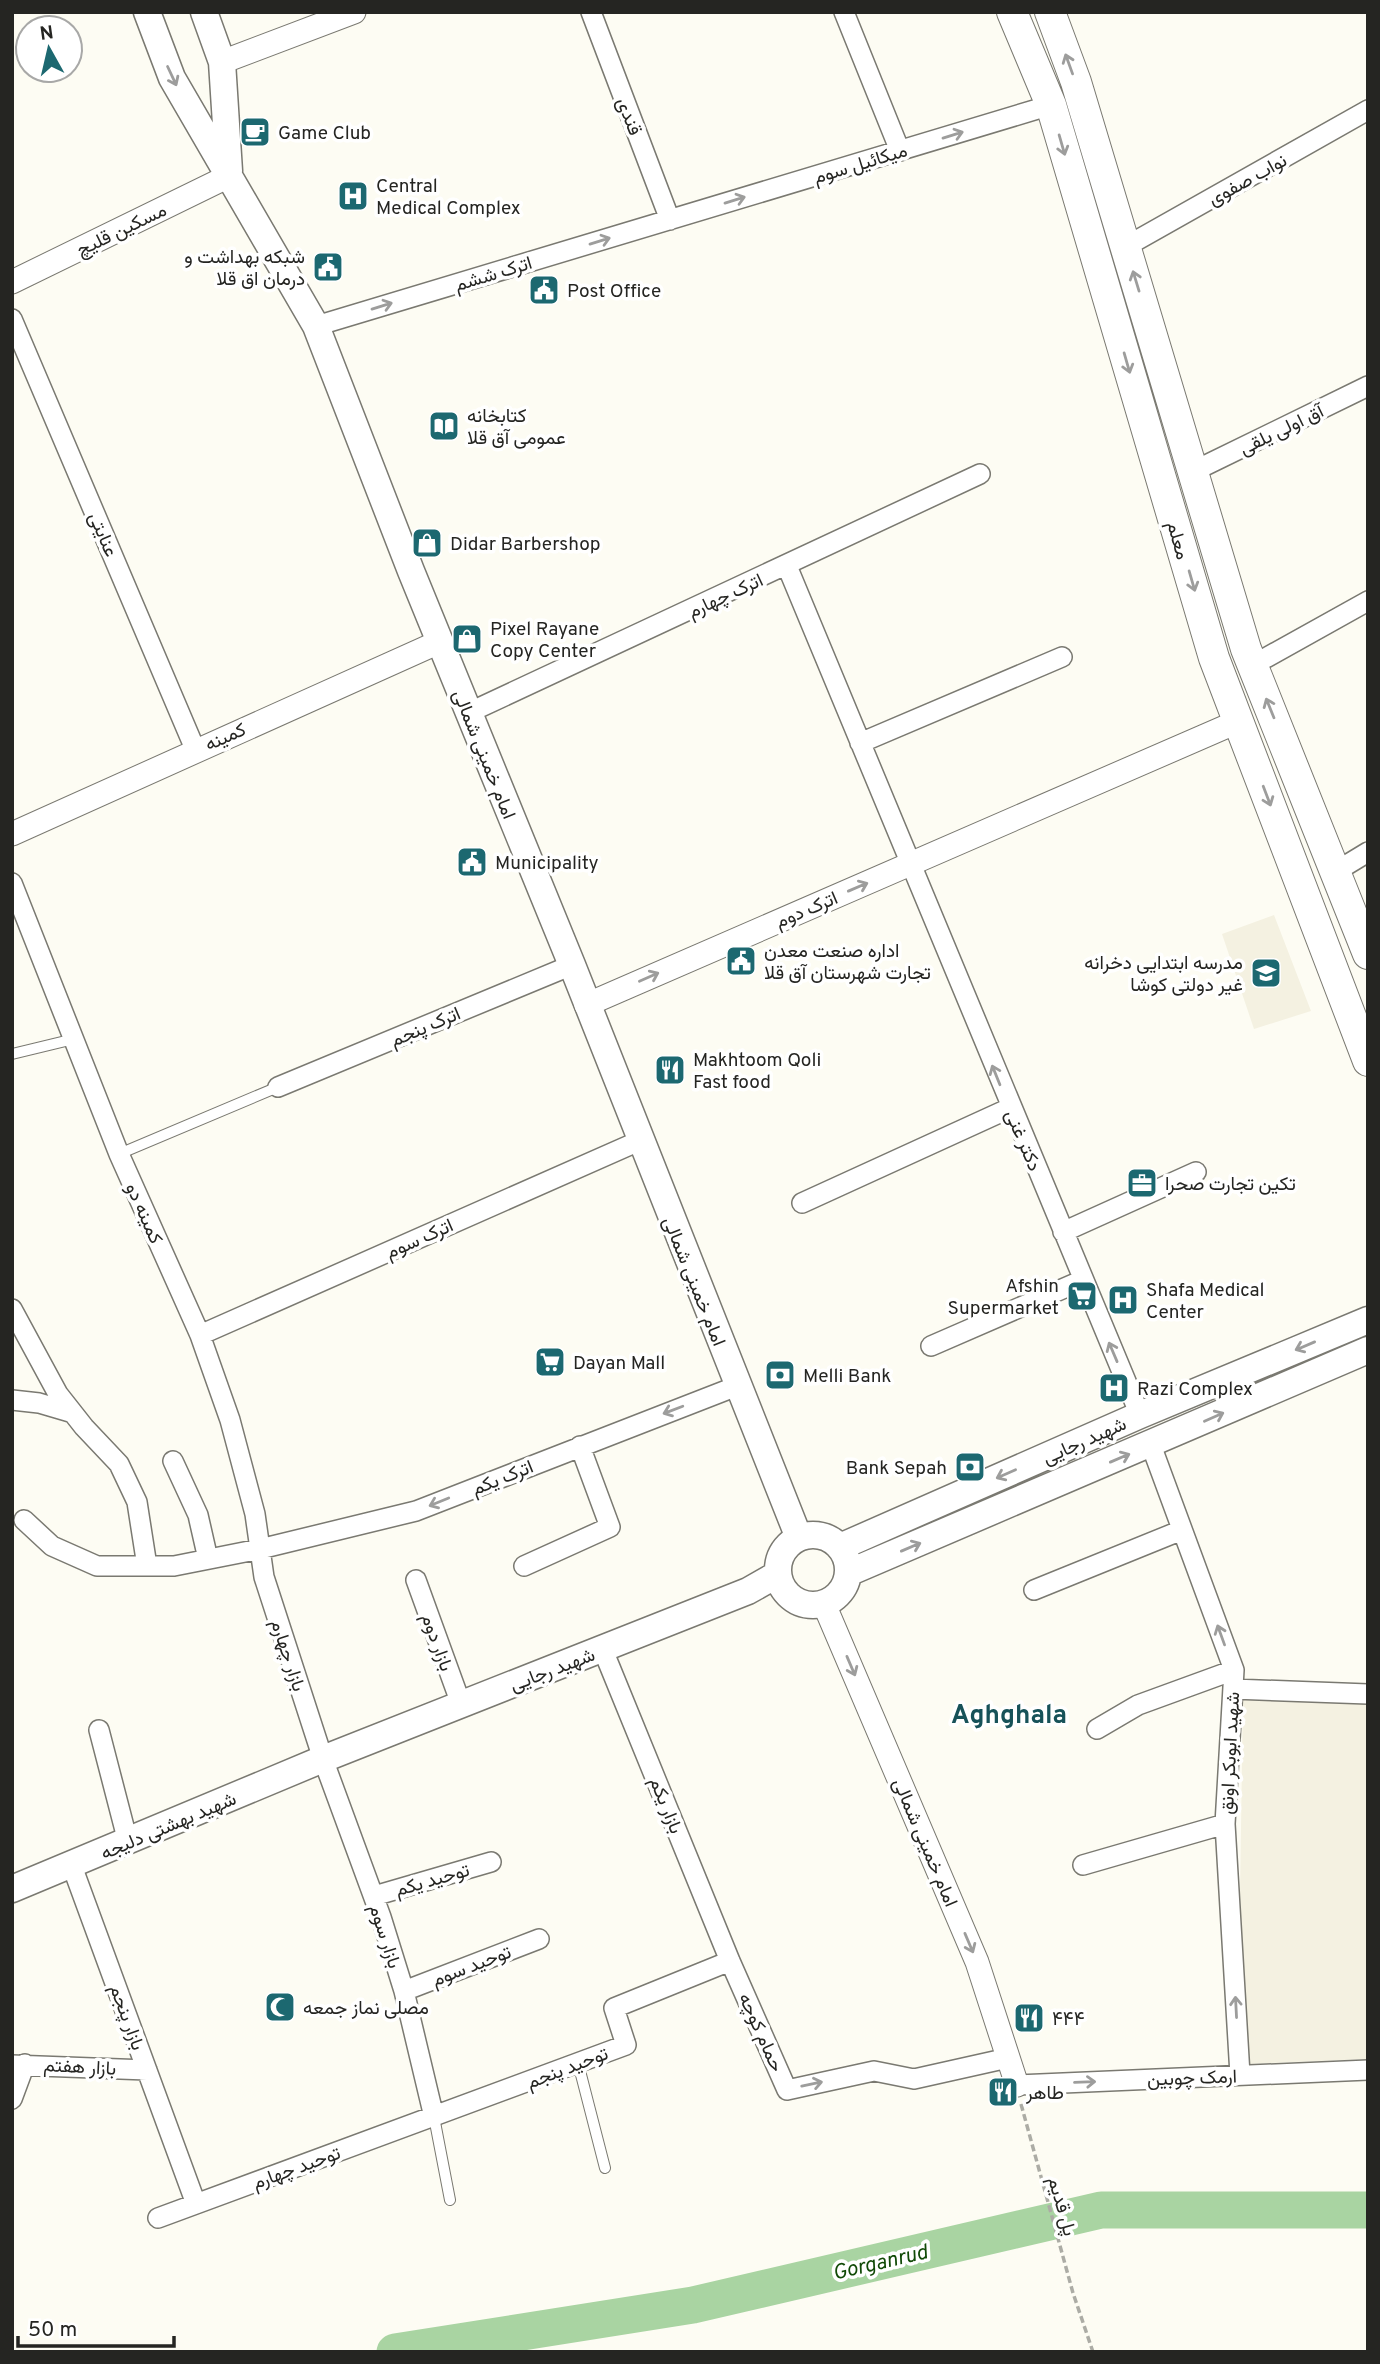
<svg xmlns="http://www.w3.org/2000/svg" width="1380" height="2364" font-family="Overpass,Vazirmatn,sans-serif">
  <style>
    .built { fill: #f4f1e1 }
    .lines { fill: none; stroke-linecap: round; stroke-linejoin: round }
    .river { stroke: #a9d4a2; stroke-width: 37 }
    .service-casing { stroke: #7a7971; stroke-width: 12 }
    .minor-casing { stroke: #7a7971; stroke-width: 22 }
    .tertiary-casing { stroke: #7a7971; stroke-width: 25 }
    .secondary-casing { stroke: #7a7971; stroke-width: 29 }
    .primary-casing { stroke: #7a7971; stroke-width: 32 }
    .path { stroke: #acaca5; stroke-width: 3.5; stroke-dasharray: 7 3.5; stroke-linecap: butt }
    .service { stroke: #fff; stroke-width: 10 }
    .minor { stroke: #fff; stroke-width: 19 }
    .tertiary { stroke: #fff; stroke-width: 23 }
    .secondary { stroke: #fff; stroke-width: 26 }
    .primary { stroke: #fff; stroke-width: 30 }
    .oneway { stroke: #9d9d9c }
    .labels { text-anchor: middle; stroke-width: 7; stroke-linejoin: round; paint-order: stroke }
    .street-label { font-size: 19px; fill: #252522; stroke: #fff }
    .poi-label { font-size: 19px; fill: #252522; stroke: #fff; text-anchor: start }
    .water-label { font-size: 21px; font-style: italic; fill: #114a07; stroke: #fff }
    .district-label { font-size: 26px; font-weight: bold; fill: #175259; stroke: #fff }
  </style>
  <rect width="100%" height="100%" fill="#fdfcf3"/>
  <path class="built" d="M1274,915L1311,1011L1254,1029L1222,934Z
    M1243,1697L1368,1703V2059L1247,2064L1240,1893Z"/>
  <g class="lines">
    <path class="river" d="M395,2352L693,2305L1101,2210H1368"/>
    <g class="service-casing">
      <path id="service" d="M12,1054L74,1039
        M119,1154L278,1087
        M578,2063L605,2168
        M434,2117L450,2200"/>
    </g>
    <g class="minor-casing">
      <path id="minor" d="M591,12L670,220
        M844,12L900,151
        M1125,247L1368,110
        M12,319L195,749
        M316,326L1051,105
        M1194,471L1368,386
        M787,566L1140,1415
        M1253,665L1368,601
        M468,713L980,474
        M860,743L1062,657
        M1335,872L1368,852
        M12,883L119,1154L200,1335L230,1420L255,1514L264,1577L323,1759L381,1917L404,1991L434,2117
        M278,1087L572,965
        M802,1203L1010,1108
        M1063,1232L1196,1172
        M12,1309L58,1394L84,1427L119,1464L137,1502L147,1566
        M200,1335L639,1141
        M931,1346L1083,1280
        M12,1400L39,1403L73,1413
        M1151,1445L1234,1670L1225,1824L1240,2075
        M173,1461L198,1515L208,1559
        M24,1520L52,1546L97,1566H174L260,1549L416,1511L737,1386
        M524,1566L610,1527L580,1446
        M416,1580L461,1704
        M1034,1590L1182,1530
        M603,1650L730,1961L787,2090L874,2071L914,2079L1008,2058
        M1233,1689L1368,1694
        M1097,1729L1138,1705L1234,1670
        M99,1730L128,1842
        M1083,1865L1225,1824
        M72,1866L196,2204
        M374,1896L491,1862
        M404,1991L539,1939
        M12,2065L147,2070
        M1017,2085L1368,2070
        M12,2099L25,2064
        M158,2218L626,2045L614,2008L730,1961"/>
    </g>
    <g class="tertiary-casing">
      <path id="tertiary" d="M222,62L354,12
        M12,282L229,176
        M12,834L439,642
        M586,1005L1239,721
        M824,1604L977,1962L1017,2085"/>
    </g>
    <g class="secondary-casing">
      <path id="secondary" d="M147,12L172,78L316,326L411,571L572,965L799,1538
        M204,12L222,62L229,171
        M778 1570a35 35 0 1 1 70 0a35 35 0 1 1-70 0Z
        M840,1547L1140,1415L1368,1320
        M848,1573L1368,1350
        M12,1889L323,1759L748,1591L778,1574"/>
    </g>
    <g class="primary-casing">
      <path id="primary" d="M1012,12L1051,105L1214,658L1368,1061
        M1050,12L1076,82L1246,649L1368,954"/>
    </g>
    <path class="path" d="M1021,2104L1073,2293L1093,2352"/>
    <use href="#service" class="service"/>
    <use href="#minor" class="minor"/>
    <use href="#tertiary" class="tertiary"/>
    <use href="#secondary" class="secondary"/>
    <use href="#primary" class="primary"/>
  </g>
  <defs><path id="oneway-shaft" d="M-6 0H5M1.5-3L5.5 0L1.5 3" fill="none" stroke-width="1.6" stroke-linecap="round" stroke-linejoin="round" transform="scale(1.75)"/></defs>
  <g class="oneway">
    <use href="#oneway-shaft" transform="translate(1069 64) rotate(-110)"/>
    <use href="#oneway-shaft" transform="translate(172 76) rotate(65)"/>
    <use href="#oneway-shaft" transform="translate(953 135) rotate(-17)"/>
    <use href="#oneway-shaft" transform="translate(1062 145) rotate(74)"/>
    <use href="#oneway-shaft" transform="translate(735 200) rotate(-17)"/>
    <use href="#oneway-shaft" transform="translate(600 241) rotate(-17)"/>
    <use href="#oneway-shaft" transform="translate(1136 281) rotate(-107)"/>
    <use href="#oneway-shaft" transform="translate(382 306) rotate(-17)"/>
    <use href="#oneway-shaft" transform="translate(1127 363) rotate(74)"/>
    <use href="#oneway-shaft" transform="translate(1192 581) rotate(74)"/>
    <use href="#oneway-shaft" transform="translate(1270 708) rotate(-112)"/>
    <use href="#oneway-shaft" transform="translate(1267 796) rotate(69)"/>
    <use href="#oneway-shaft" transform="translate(858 887) rotate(-23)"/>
    <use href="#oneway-shaft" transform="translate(649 977) rotate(-24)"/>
    <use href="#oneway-shaft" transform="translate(996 1075) rotate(-112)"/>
    <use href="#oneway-shaft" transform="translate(1305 1346) rotate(157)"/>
    <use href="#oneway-shaft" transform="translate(1113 1352) rotate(-113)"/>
    <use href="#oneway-shaft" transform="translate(673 1410) rotate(159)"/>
    <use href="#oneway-shaft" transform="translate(1214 1417) rotate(-24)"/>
    <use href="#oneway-shaft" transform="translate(1120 1458) rotate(-23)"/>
    <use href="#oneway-shaft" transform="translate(1006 1474) rotate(156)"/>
    <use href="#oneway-shaft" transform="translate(439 1502) rotate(158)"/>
    <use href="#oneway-shaft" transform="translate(911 1547) rotate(-23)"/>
    <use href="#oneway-shaft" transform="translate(1221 1635) rotate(-110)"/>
    <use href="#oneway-shaft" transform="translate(851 1666) rotate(67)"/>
    <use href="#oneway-shaft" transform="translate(969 1943) rotate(67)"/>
    <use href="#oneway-shaft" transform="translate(1236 2007) rotate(-93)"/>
    <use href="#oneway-shaft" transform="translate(1085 2082) rotate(-2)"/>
    <use href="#oneway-shaft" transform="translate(812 2084) rotate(-12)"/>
  </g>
  <defs>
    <g id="cafe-square" transform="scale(1.575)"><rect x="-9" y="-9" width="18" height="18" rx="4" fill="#1c6870" stroke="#fff"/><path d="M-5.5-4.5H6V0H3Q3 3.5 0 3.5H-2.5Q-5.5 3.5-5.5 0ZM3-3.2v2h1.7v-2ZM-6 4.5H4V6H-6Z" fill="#fff"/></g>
    <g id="hospital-square" transform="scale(1.575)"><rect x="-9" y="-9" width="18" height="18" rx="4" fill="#1c6870" stroke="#fff"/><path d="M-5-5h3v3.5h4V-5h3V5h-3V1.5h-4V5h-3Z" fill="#fff"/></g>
    <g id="civic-square" transform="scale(1.575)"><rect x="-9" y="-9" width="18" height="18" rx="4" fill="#1c6870" stroke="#fff"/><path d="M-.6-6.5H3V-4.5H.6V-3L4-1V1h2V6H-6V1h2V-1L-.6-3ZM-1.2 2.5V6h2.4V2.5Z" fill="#fff"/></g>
    <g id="library-square" transform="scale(1.575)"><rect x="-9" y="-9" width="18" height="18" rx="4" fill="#1c6870" stroke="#fff"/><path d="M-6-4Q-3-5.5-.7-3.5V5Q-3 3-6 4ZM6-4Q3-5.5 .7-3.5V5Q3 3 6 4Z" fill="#fff"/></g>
    <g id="shop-square" transform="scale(1.575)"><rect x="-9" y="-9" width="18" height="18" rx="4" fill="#1c6870" stroke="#fff"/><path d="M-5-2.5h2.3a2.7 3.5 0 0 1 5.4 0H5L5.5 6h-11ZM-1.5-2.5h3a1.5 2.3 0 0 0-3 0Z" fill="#fff"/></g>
    <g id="school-square" transform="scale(1.575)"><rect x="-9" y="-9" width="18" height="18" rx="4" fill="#1c6870" stroke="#fff"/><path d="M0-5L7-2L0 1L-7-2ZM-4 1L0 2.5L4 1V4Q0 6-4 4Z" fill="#fff"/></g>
    <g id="restaurant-square" transform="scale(1.575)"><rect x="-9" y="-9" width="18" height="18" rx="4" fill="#1c6870" stroke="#fff"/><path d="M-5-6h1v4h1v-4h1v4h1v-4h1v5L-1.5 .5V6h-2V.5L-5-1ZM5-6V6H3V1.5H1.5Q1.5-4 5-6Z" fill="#fff"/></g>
    <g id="office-square" transform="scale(1.575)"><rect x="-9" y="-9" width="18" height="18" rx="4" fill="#1c6870" stroke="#fff"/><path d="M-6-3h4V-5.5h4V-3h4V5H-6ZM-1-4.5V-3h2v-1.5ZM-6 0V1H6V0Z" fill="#fff"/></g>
    <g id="supermarket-square" transform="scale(1.575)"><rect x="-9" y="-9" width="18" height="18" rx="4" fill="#1c6870" stroke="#fff"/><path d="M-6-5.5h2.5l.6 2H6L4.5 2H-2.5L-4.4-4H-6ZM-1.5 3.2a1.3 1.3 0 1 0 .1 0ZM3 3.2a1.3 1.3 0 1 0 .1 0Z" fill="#fff"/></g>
    <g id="bank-square" transform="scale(1.575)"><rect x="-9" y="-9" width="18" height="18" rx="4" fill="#1c6870" stroke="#fff"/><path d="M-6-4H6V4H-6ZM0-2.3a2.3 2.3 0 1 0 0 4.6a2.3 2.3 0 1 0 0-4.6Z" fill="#fff"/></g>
    <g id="mosque-square" transform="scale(1.575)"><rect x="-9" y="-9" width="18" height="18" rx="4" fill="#1c6870" stroke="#fff"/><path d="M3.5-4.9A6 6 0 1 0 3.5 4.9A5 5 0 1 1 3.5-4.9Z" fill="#fff"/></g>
  </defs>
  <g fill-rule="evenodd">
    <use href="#cafe-square" x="255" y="132"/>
    <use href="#hospital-square" x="353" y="196"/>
    <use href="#civic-square" x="328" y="267"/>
    <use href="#civic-square" x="544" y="290"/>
    <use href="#library-square" x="444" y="426"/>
    <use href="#shop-square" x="427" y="543"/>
    <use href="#shop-square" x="467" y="639"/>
    <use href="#civic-square" x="472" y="862"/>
    <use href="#civic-square" x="741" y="961"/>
    <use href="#school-square" x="1266" y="973"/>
    <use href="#restaurant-square" x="670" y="1070"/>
    <use href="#office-square" x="1142" y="1183"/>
    <use href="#supermarket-square" x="1082" y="1296"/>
    <use href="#hospital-square" x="1123" y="1300"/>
    <use href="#supermarket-square" x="550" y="1362"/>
    <use href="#bank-square" x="780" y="1375"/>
    <use href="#hospital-square" x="1114" y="1388"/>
    <use href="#bank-square" x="970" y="1467"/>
    <use href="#mosque-square" x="280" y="2007"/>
    <use href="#restaurant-square" x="1029" y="2018"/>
    <use href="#restaurant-square" x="1003" y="2092"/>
  </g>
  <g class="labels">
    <g class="street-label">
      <text transform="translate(630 116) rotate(69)" y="7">قندی</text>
      <text transform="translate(860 163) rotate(-17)" y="7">میکائیل سوم</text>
      <text transform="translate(1247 179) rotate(-29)" y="7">نواب صفوی</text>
      <text transform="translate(121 229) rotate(-26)" y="7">مسکین قلیچ</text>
      <text transform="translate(493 273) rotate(-17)" y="7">اترک ششم</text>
      <text transform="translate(1281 429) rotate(-26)" y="7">آق اولی یلقی</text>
      <text transform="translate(104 534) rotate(67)" y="7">عنایتی</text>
      <text transform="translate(1179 540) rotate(74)" y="7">معلم</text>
      <text transform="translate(725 595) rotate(-25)" y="7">اترک چهارم</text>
      <text transform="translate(225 736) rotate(-24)" y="7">کمینه</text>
      <text transform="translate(485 754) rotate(68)" y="7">امام خمینی شمالی</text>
      <text transform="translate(806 909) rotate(-23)" y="7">اترک دوم</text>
      <text transform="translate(425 1026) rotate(-23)" y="7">اترک پنجم</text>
      <text transform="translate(1024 1140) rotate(67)" y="7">دکتر غنی</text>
      <text transform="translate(145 1213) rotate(66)" y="7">کمینه دو</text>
      <text transform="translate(419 1238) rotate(-24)" y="7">اترک سوم</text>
      <text transform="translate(695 1281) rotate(68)" y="7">امام خمینی شمالی</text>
      <text transform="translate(1084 1440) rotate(-24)" y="7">شهید رجایی</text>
      <text transform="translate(502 1477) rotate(-22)" y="7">اترک یکم</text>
      <text transform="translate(438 1642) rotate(70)" y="7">بازار دوم</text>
      <text transform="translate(289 1655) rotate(72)" y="7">بازار چهارم</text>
      <text transform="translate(552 1669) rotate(-21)" y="7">شهید رجایی</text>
      <text transform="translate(1229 1753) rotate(-87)" y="7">شهید ابوبکر اونق</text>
      <text transform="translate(667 1805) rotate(68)" y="7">بازار یکم</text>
      <text transform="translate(168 1825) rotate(-23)" y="7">شهید بهشتی دلیجه</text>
      <text transform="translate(926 1842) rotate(67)" y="7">امام خمینی شمالی</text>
      <text transform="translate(432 1879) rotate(-16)" y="7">توحید یکم</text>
      <text transform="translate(386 1936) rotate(72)" y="7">بازار سوم</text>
      <text transform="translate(471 1965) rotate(-21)" y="7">توحید سوم</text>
      <text transform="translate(128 2017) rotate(70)" y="7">بازار پنجم</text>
      <text transform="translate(762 2032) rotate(66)" y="7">حمام کوچه</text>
      <text transform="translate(80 2066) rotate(3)" y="7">بازار هفتم</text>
      <text transform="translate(567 2067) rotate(-21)" y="7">توحید پنجم</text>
      <text transform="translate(1192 2077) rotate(-2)" y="7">ارمک چوبین</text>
      <text transform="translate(296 2167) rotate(-20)" y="7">توحید چهارم</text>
      <text transform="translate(1063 2206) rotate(74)" y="7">پل قدیم</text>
    </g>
    <g class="poi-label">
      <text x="278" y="139">Game Club</text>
      <text x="376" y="192">Central<tspan x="376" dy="22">Medical Complex</tspan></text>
      <text x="305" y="263" text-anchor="end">شبکه بهداشت و<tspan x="305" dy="22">درمان اق قلا</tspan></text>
      <text x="567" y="297">Post Office</text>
      <text x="467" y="422">کتابخانه<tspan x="467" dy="22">عمومی آق قلا</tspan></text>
      <text x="450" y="550">Didar Barbershop</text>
      <text x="490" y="635">Pixel Rayane<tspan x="490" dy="22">Copy Center</tspan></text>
      <text x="495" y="869">Municipality</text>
      <text x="764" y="957">اداره صنعت معدن<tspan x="764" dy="22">تجارت شهرستان آق قلا</tspan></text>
      <text x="1243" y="969" text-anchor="end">مدرسه ابتدایی دخرانه<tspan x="1243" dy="22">غیر دولتی کوشا</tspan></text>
      <text x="693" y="1066">Makhtoom Qoli<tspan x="693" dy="22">Fast food</tspan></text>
      <text x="1165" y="1190">تکین تجارت صحرا</text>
      <text x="1059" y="1292" text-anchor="end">Afshin<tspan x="1059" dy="22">Supermarket</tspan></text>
      <text x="1146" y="1296">Shafa Medical<tspan x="1146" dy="22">Center</tspan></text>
      <text x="573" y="1369">Dayan Mall</text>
      <text x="803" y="1382">Melli Bank</text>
      <text x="1137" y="1395">Razi Complex</text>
      <text x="947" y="1474" text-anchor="end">Bank Sepah</text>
      <text x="303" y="2014">مصلی نماز جمعه</text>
      <text x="1052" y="2025">۴۴۴</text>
      <text x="1026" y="2099">طاهر</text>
    </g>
    <g class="water-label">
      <text transform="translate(880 2262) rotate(-13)" y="7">Gorganrud</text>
    </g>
    <g class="district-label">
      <text x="1009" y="1723">Aghghala</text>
    </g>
  </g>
  <rect width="1380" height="2364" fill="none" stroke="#252522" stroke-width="28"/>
  <g transform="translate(49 49) rotate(352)"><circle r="33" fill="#ffffff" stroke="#a8a8a7" stroke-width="2"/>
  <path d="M0-5L12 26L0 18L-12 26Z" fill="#1c6870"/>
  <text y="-10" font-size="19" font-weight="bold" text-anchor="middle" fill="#252522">N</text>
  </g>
  <path d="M18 2336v10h156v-10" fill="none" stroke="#252522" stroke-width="3.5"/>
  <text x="28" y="2336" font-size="21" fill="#252522" stroke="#ffffff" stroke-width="5" paint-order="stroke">50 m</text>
</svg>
